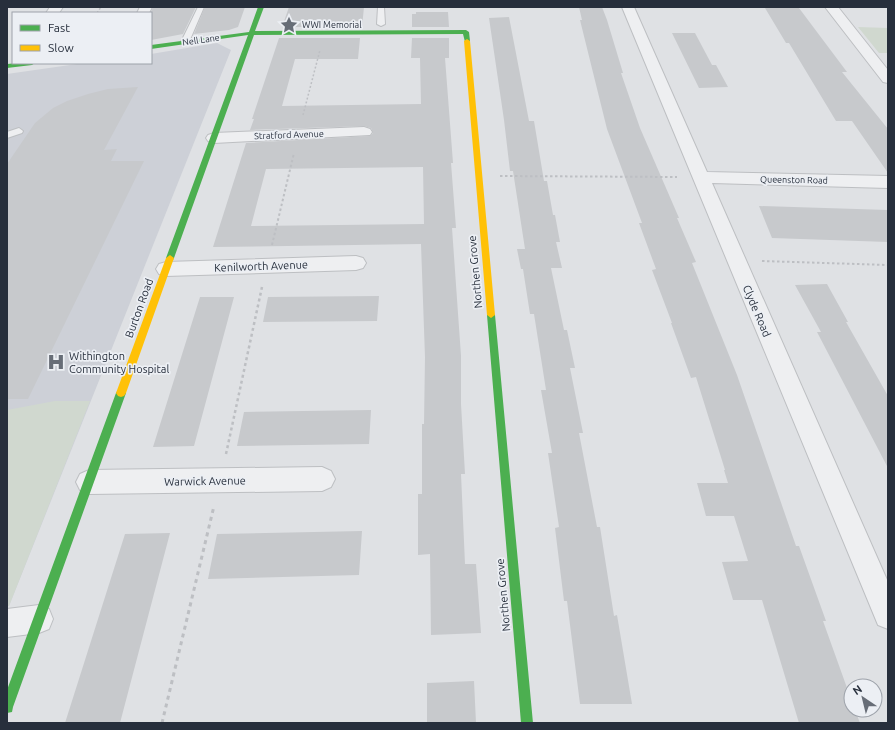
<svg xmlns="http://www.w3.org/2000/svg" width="895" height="730" font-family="Ubuntu,sans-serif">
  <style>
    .built { fill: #cdd0d7 }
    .green { fill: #d0d8cf }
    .building { fill: #c7c9cc; fill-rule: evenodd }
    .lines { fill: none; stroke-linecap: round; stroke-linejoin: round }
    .lane-casing { stroke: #bdbfc2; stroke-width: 2 }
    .street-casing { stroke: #bdbfc2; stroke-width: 2 }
    .path-far3 { stroke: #bdbfc3; stroke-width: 1.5; stroke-dasharray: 2 2; stroke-linecap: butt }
    .path-far2 { stroke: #bdbfc3; stroke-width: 2; stroke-dasharray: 2.5 2.5; stroke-linecap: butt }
    .path-far1 { stroke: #bdbfc3; stroke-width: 2.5; stroke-dasharray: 3 3; stroke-linecap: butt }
    .path { stroke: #bdbfc3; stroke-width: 3; stroke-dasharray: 4 4; stroke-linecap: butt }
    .lane { fill: #eeeff1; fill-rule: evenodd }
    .street { fill: #eeeff1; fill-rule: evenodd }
    .fast { fill: #4caf50; fill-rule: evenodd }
    .slow { fill: #ffc107; fill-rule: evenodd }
    .labels { text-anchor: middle; stroke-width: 3.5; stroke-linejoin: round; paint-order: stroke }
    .far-poi-label { font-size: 9px; fill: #272f3c; stroke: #eceff4; text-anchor: start }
    .far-street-label { font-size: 9px; fill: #272f3c; stroke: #eceff4 }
    .street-label { font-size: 11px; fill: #272f3c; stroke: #eceff4 }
    .poi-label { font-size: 11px; fill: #272f3c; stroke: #eceff4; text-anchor: start }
  </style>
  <rect width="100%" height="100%" fill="#dfe1e4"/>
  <path class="built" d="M217,43L231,50L9,606H7V74L84,63H151V54Z"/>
  <path class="green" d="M858,27L888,28V53H879Z
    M55,401H90L9,606H7V410Z"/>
  <path class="building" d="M153,7H196L183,34L151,40V12Z
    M205,7H245L238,27L229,30L194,34Z
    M289,7H364L362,27H282Z
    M579,7H602L607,20L623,73H621L640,128L679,218H677L696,262L692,263L737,375L796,546H799L826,621H823L851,699V710H855L860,723H799L762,600H733L722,562L748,561L734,516H706L697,483H728L724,470H725L696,377L691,378L671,323H672L652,270L656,269L639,223H642L607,129L580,20H582Z
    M765,8H799L847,72H842L888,129V173L852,121H836L789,43H786Z
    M416,12H448L449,27H412V14H416Z
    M509,17L529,121H534L544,181H547L553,215H555L560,242H556L562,268H551L564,330H567L575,368H570L583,433H579L597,527H600L614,616L617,615L632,704H580L567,601H564L555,528L559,527L548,453H552L541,390H546L534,314H530L523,269H521L517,249H525L513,171H510L504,120L489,18Z
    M672,33H695L712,65H716L728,87L699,88Z
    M279,38H360L358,59H295L282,106L421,104L420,58H411L412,38H449V58H445L453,163H451L456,228H452L461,356V404L465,474H461L465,564H476L481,633L431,635L430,554L418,555V494H422V424H424L425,357L421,244L213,247L246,143L370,136L373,133L371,128L364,126L250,130L254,119H252ZM423,167L424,224L251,226L266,169Z
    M138,87L104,150L117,149L111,161H144L28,399H7V164L35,123L53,108L67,101L88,94L108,89Z
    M759,206L888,210V242L772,238Z
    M827,284L848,322H846L888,396V468L817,332H821L795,285Z
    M379,296L377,321L263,322L268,297Z
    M200,297H234L194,446L153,447Z
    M371,410L369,444L237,446L244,412Z
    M362,531L359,575L208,579L217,534Z
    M170,533L120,723H65L125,534Z
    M474,681L476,723H427V683Z"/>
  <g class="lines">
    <g class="lane-casing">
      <path id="lane" d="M198,7H204L189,42L188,44H182L181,42Z
        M378,7H384L385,24L381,26L377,24Z
        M19,128L23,131L22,133L7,138V132Z"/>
    </g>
    <g class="street-casing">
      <path id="street" d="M50,7H63L59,13H46Z
        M140,7H152L149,13H137Z
        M622,7H634L707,172L888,176V188L712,183L888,582V629L878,625Z
        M825,7H838L888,70V83L883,82Z
        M364,127L370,129L372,132L370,135L214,143L208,141L206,138L208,135L214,133Z
        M356,256L363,258L366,263L363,268L356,270L166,276L159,274L156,269L159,264L166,262Z
        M322,467L331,471L335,479L331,487L322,491L89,494L80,490L76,482L80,474L89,470Z
        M39,605L49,609L53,619L49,629L39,633L7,637V609Z"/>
    </g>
    <path class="path-far3" d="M97,13L101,7
      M303,115L320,50"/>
    <path class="path-far2" d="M500,176L677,177
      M272,245L294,153
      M762,261L888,265"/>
    <path class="path-far1" d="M226,454L262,287"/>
    <path class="path" d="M162,723L214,506"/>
    <use href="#lane" class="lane"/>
    <use href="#street" class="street"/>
    <path class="fast" d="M258,7H264L255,31L466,30L469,32L470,41L465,42L463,34L254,35L174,258L173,260H167L166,258L248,35L151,49V45L249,32Z
      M18,63H35L32,65L7,68V64Z
      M491,312L495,315L533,723H521L487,315Z
      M121,389L124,390L126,393L13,707L12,712L7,713V690L116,393L118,390Z"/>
    <path class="slow" d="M467,39L470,41L495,315L491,318L487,315L464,41Z
      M170,255L174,258L126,393L124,396L121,397L118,396L116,393L166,258Z"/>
  </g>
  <defs>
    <g id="sight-bare" transform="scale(1.38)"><path d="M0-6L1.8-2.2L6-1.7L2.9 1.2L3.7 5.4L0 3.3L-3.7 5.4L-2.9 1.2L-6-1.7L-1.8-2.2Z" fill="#676d77" stroke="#eceff4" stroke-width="2.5" paint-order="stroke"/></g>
    <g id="hospital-bare" transform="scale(1.38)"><path d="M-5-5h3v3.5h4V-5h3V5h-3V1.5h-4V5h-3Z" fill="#676d77" stroke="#eceff4" stroke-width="2.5" paint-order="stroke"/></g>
  </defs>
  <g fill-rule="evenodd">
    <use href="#sight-bare" x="289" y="25"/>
    <use href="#hospital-bare" x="56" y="362"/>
  </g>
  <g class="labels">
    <g class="far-poi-label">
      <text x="302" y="28">WWI Memorial</text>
    </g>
    <g class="far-street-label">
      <text transform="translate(201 40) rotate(-8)" y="3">Nell Lane</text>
      <text transform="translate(289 135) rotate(-2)" y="3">Stratford Avenue</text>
      <text transform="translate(794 180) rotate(1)" y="3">Queenston Road</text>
    </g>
    <g class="street-label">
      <text transform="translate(261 266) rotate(-2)" y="4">Kenilworth Avenue</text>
      <text transform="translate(475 272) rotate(-95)" y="4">Northen Grove</text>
      <text transform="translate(139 308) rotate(-70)" y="4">Burton Road</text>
      <text transform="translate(757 311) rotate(67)" y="4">Clyde Road</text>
      <text transform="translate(205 481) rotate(-1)" y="4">Warwick Avenue</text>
      <text transform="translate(503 595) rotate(-95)" y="4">Northen Grove</text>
    </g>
    <g class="poi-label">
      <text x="69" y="360">Withington<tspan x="69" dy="13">Community Hospital</tspan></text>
    </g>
  </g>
  <rect width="895" height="730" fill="none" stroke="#272f3c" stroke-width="16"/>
  <rect x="12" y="12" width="140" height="52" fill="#eceff4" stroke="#9da2aa"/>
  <rect x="20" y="25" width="20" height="6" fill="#4caf50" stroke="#9da2aa"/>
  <text x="48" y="32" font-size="12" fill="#272f3c">Fast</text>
  <rect x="20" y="45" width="20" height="6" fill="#ffc107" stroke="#9da2aa"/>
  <text x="48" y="52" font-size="12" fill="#272f3c">Slow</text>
  <g transform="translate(863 698) rotate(325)"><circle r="19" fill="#eceff4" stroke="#9da2aa"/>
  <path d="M0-3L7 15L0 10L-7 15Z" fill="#676d77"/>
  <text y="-6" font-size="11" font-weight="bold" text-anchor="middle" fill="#272f3c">N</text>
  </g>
</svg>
